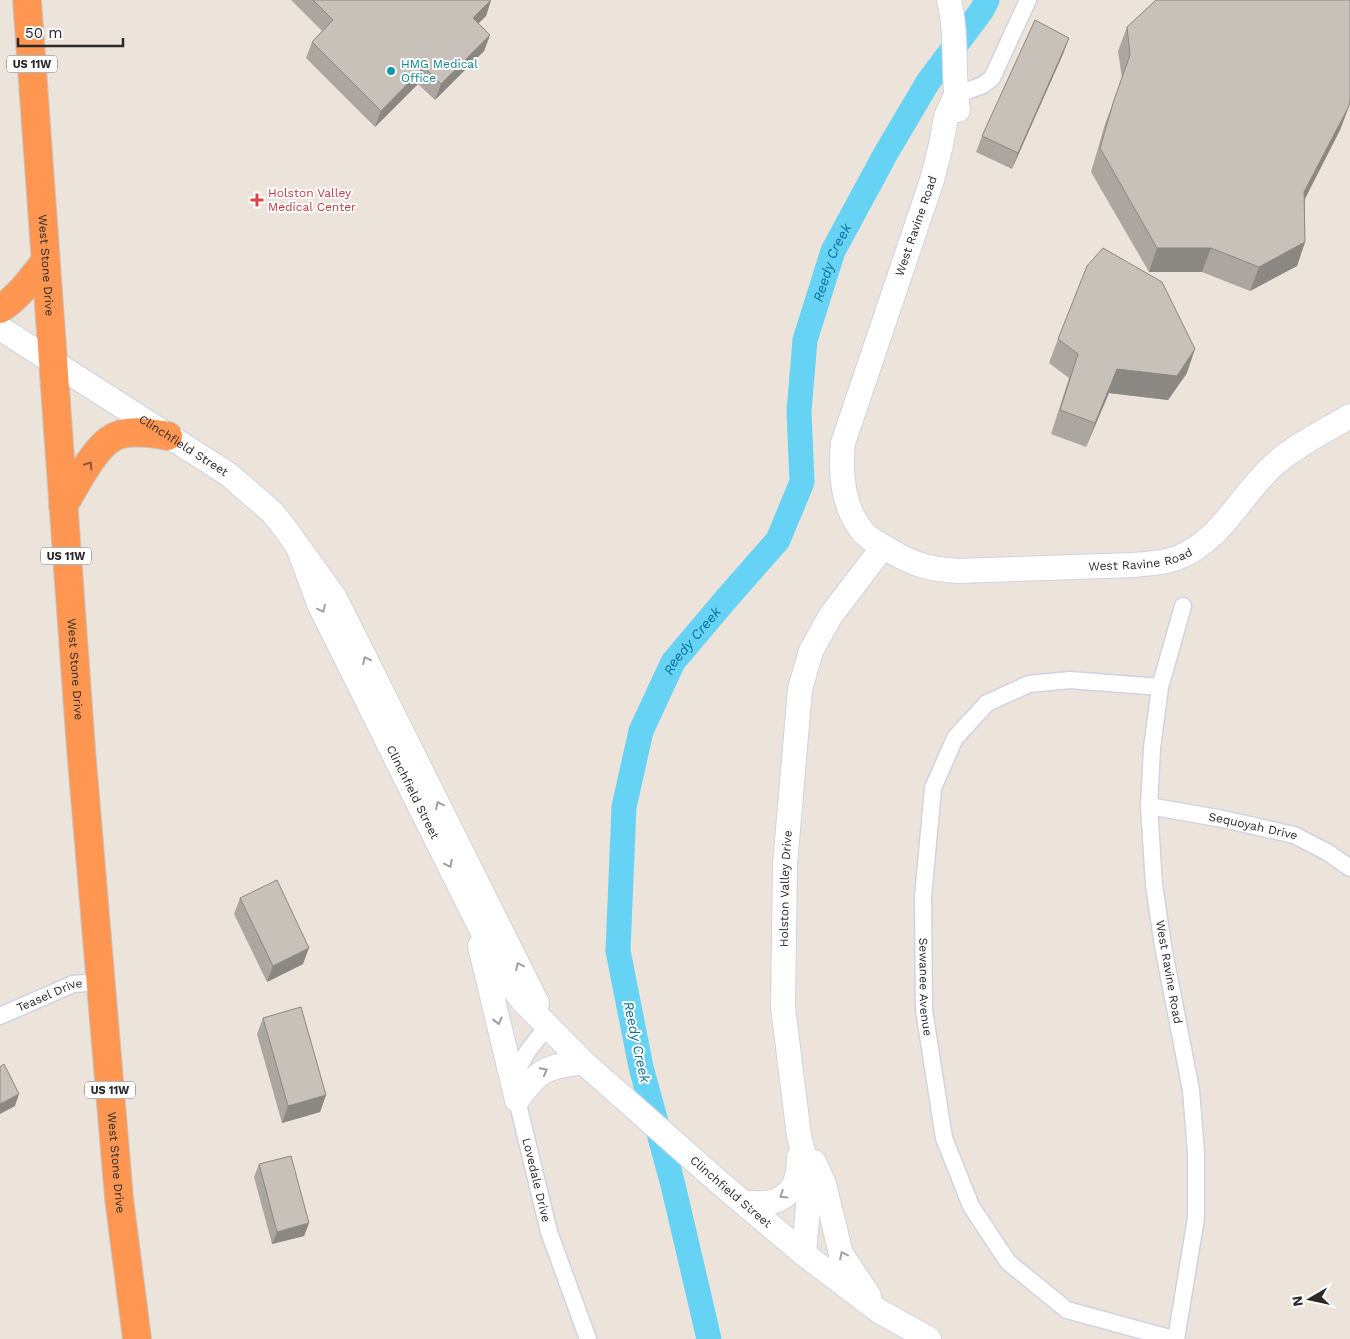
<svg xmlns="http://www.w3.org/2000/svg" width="1350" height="1339" font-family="'Work Sans',sans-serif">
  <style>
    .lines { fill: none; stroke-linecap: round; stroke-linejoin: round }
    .river { stroke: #67d3f4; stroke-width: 25 }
    .street-casing { stroke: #cfd3e3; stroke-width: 19 }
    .secondary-casing { stroke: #cfd3e3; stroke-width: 26 }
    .highway-casing { stroke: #c7c7c7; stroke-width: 30 }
    .street { stroke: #fff; stroke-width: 16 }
    .secondary { stroke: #fff; stroke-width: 24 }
    .highway { stroke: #ff9752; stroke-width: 28 }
    .wall { fill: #aba6a0 }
    .shaded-wall { fill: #8b8782 }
    .building { fill: #c7c1ba; stroke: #8b8782 }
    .oneway { stroke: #895a3b }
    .oneway2 { stroke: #9f9f9f }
    .culture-dot { fill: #0f9aa8; stroke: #fff; stroke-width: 2 }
    .health-dot { fill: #e0444e; stroke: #fff; stroke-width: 2 }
    .labels { text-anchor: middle; stroke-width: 4; stroke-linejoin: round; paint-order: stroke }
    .shield { fill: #fff; stroke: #696969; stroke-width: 1 }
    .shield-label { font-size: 11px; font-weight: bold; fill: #292929 }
    .culture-label { font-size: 12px; fill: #0d838f; stroke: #fff; text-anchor: start }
    .health-label { font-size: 12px; fill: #be3a42; stroke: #fff; text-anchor: start }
    .street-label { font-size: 12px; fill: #292929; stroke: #fff }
    .water-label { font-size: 14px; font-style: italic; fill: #07709f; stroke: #fff }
  </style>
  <rect width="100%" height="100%" fill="#ece4da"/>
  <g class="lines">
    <path class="river" id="s1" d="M709,1339L673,1185L641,1067L618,951L624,807L641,731L673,662L727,598L778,540L802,482L799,411L805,340L833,251L886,153L928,82L982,10L987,0"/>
    <g class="street-casing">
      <g id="street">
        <path d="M956,95L983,85L992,78L1028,0"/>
        <path id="s2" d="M1160,687L1070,680L1029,684L987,703L955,738L933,788L923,897L924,1010L944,1138L971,1206L1008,1262L1067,1310L1173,1339"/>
        <path id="s3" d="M1149,806L1223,819L1294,835L1327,852L1350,868"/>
        <path id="s4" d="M0,1016L73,984L101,982"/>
        <path id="s5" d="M548,1026C536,1041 518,1059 516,1080C515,1086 516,1093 517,1100L549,1232L588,1339"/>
        <path d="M1176,1339L1196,1218V1153L1191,1090L1163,946L1154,885L1149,806L1152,748L1160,687L1183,606"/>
      </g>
    </g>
    <g class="secondary-casing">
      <g id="secondary">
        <path d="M949,0C958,37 952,74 958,110"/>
        <path id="s6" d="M956,95L946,117L941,145L932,180L843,443C840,474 842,507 863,532C869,539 880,545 889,550C914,565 929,569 958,571L1132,565C1147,564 1163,563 1177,558C1222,541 1241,493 1276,463C1298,444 1325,431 1350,416"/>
        <path id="s7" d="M0,328L228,474L272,512L284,527L335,598L537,1003"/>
        <path id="s8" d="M298,547L320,606L507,981L523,1001L583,1062L720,1183L804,1254L879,1311L929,1339"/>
        <path d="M480,946L517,1100"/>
        <path d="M517,1100C540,1069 545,1067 583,1062"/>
        <path d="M814,1162L824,1184L841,1254L869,1296"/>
        <path d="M744,1203C752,1203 764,1204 772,1202C795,1195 799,1178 799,1157"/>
        <path id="s9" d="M804,1254L810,1180L799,1136L783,1007L785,865L800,689L811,651L831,615L883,547"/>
      </g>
    </g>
    <g class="highway-casing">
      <g id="highway">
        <path id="s10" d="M27,0L81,749L119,1198L137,1339"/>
        <path d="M0,309C19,297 31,279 45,262"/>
        <path d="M63,506C75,487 94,447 114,437C129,429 152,433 168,436"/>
      </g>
    </g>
    <use href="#street" class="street"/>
    <use href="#secondary" class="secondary"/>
    <use href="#highway" class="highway"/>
  </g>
  <path class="wall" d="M291,0H491L486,16L478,23L490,35L484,51L435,100L418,84L375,127L306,58L312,42L322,31Z
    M1127,27L1349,106L1340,130L1305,199V242L1297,266L1250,291L1202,272H1149L1091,172L1105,124L1122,79L1118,51Z
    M1069,38L1063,54L1012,169L976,152L982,136Z
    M1058,339L1187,373L1168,400L1109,393L1086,447L1051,434L1069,378L1049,363Z
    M240,898L303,964L267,982L234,914Z
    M263,1018L326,1095L320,1112L282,1123L257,1034Z
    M259,1164L309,1223L304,1236L272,1244L254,1177Z"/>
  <path class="shaded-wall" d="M491,0L486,16L467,35L473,18Z
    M490,35L484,51L435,100L441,84Z
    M1069,38L1063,54L1012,169L1018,153Z
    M424,67L418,84L375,127L381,111Z
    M1349,106L1340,130L1296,216L1304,192Z
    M1305,242L1297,266L1250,291L1259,267Z
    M1157,248H1211L1202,272H1149Z
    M1195,349L1187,373L1168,400L1109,393L1086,447L1095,423L1117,369Z
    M309,948L303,964L267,982L273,966Z
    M19,1094L15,1106L0,1114V1104Z
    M326,1095L320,1112L282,1123L288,1106Z
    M309,1223L304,1236L272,1244L277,1232Z"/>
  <path class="building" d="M313,0H491L473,18L490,35L441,84L424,67L381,111L312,42L333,20Z
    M1156,0H1350V98L1349,106L1304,192L1305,242L1259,267L1211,248H1157L1100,148L1114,100L1130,55L1127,27Z
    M1035,20L1069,38L1018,153L982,136Z
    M1103,248L1162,282L1195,349L1177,376L1117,369L1095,423L1060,410L1078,354L1058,339L1087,266Z
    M277,880L309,948L273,966L240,898Z
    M301,1007L326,1095L288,1106L263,1018Z
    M4,1064L19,1094L0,1104V1067Z
    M291,1156L309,1223L277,1232L259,1164Z"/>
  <defs><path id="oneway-chevron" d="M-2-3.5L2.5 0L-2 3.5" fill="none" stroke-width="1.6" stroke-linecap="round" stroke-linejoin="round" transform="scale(1.25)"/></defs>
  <use class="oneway" href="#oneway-chevron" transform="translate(89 465) rotate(-58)"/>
  <g class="oneway2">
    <use href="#oneway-chevron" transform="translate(322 609) rotate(64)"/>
    <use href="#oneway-chevron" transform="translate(366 660) rotate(-116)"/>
    <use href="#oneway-chevron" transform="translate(439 805) rotate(-116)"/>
    <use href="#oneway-chevron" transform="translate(449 864) rotate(64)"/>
    <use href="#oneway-chevron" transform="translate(519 966) rotate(-116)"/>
    <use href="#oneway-chevron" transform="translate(498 1021) rotate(76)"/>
    <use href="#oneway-chevron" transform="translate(544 1071) rotate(-28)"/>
    <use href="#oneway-chevron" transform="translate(783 1195) rotate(148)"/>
    <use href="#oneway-chevron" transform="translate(843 1255) rotate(-116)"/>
  </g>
  <circle class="culture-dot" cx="391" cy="71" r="5"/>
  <path class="health-dot" d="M254.5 192.5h5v5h5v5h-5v5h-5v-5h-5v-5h5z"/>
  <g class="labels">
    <g class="shield">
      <rect x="7" y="55.5" width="50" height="17" rx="4"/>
      <rect x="41" y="547.5" width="50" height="17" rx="4"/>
      <rect x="85" y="1081.5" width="50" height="17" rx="4"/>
    </g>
    <g class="shield-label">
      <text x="32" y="68">US 11W</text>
      <text x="66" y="560">US 11W</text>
      <text x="110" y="1094">US 11W</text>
    </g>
    <g class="culture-label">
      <text x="401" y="68">HMG Medical<tspan x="401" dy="14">Office</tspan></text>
    </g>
    <g class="health-label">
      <text x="268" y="197">Holston Valley<tspan x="268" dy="14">Medical Center</tspan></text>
    </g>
    <g class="street-label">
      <text transform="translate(916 226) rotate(-71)" y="4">West Ravine Road</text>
      <text dy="4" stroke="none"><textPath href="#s10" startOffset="266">West Stone Drive</textPath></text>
      <text dy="4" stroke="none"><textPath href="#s7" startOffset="218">Clinchfield Street</textPath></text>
      <text dy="4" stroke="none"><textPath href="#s6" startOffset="748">West Ravine Road</textPath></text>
      <text dy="4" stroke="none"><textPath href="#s10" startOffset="671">West Stone Drive</textPath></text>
      <text dy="4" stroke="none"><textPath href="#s8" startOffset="271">Clinchfield Street</textPath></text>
      <text dy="4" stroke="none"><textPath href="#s3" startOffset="106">Sequoyah Drive</textPath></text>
      <text dy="4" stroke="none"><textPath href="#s9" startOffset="368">Holston Valley Drive</textPath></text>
      <text transform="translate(1169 972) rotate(80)" y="4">West Ravine Road</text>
      <text dy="4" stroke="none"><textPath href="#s2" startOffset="479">Sewanee Avenue</textPath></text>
      <text dy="4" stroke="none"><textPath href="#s4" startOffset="54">Teasel Drive</textPath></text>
      <text dy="4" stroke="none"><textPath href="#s10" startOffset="1166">West Stone Drive</textPath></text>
      <text dy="4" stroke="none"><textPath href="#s5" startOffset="166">Lovedale Drive</textPath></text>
      <text dy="4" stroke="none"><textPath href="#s8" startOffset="790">Clinchfield Street</textPath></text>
    </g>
    <g class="water-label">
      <text dy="5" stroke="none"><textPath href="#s1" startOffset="1145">Reedy Creek</textPath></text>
      <text dy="5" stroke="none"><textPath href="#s1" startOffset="725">Reedy Creek</textPath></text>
      <text transform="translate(637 1042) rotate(78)" y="5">Reedy Creek</text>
    </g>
  </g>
  <g transform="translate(1310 1299) rotate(261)" stroke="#ffffff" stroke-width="4" paint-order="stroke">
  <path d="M0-4L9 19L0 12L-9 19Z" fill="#292929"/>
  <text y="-8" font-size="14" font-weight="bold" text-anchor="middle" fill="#292929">N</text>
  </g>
  <path d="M18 38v8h105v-8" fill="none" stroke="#292929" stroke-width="2.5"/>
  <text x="25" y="38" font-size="15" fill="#292929" stroke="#ffffff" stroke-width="4" paint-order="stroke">50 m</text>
</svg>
